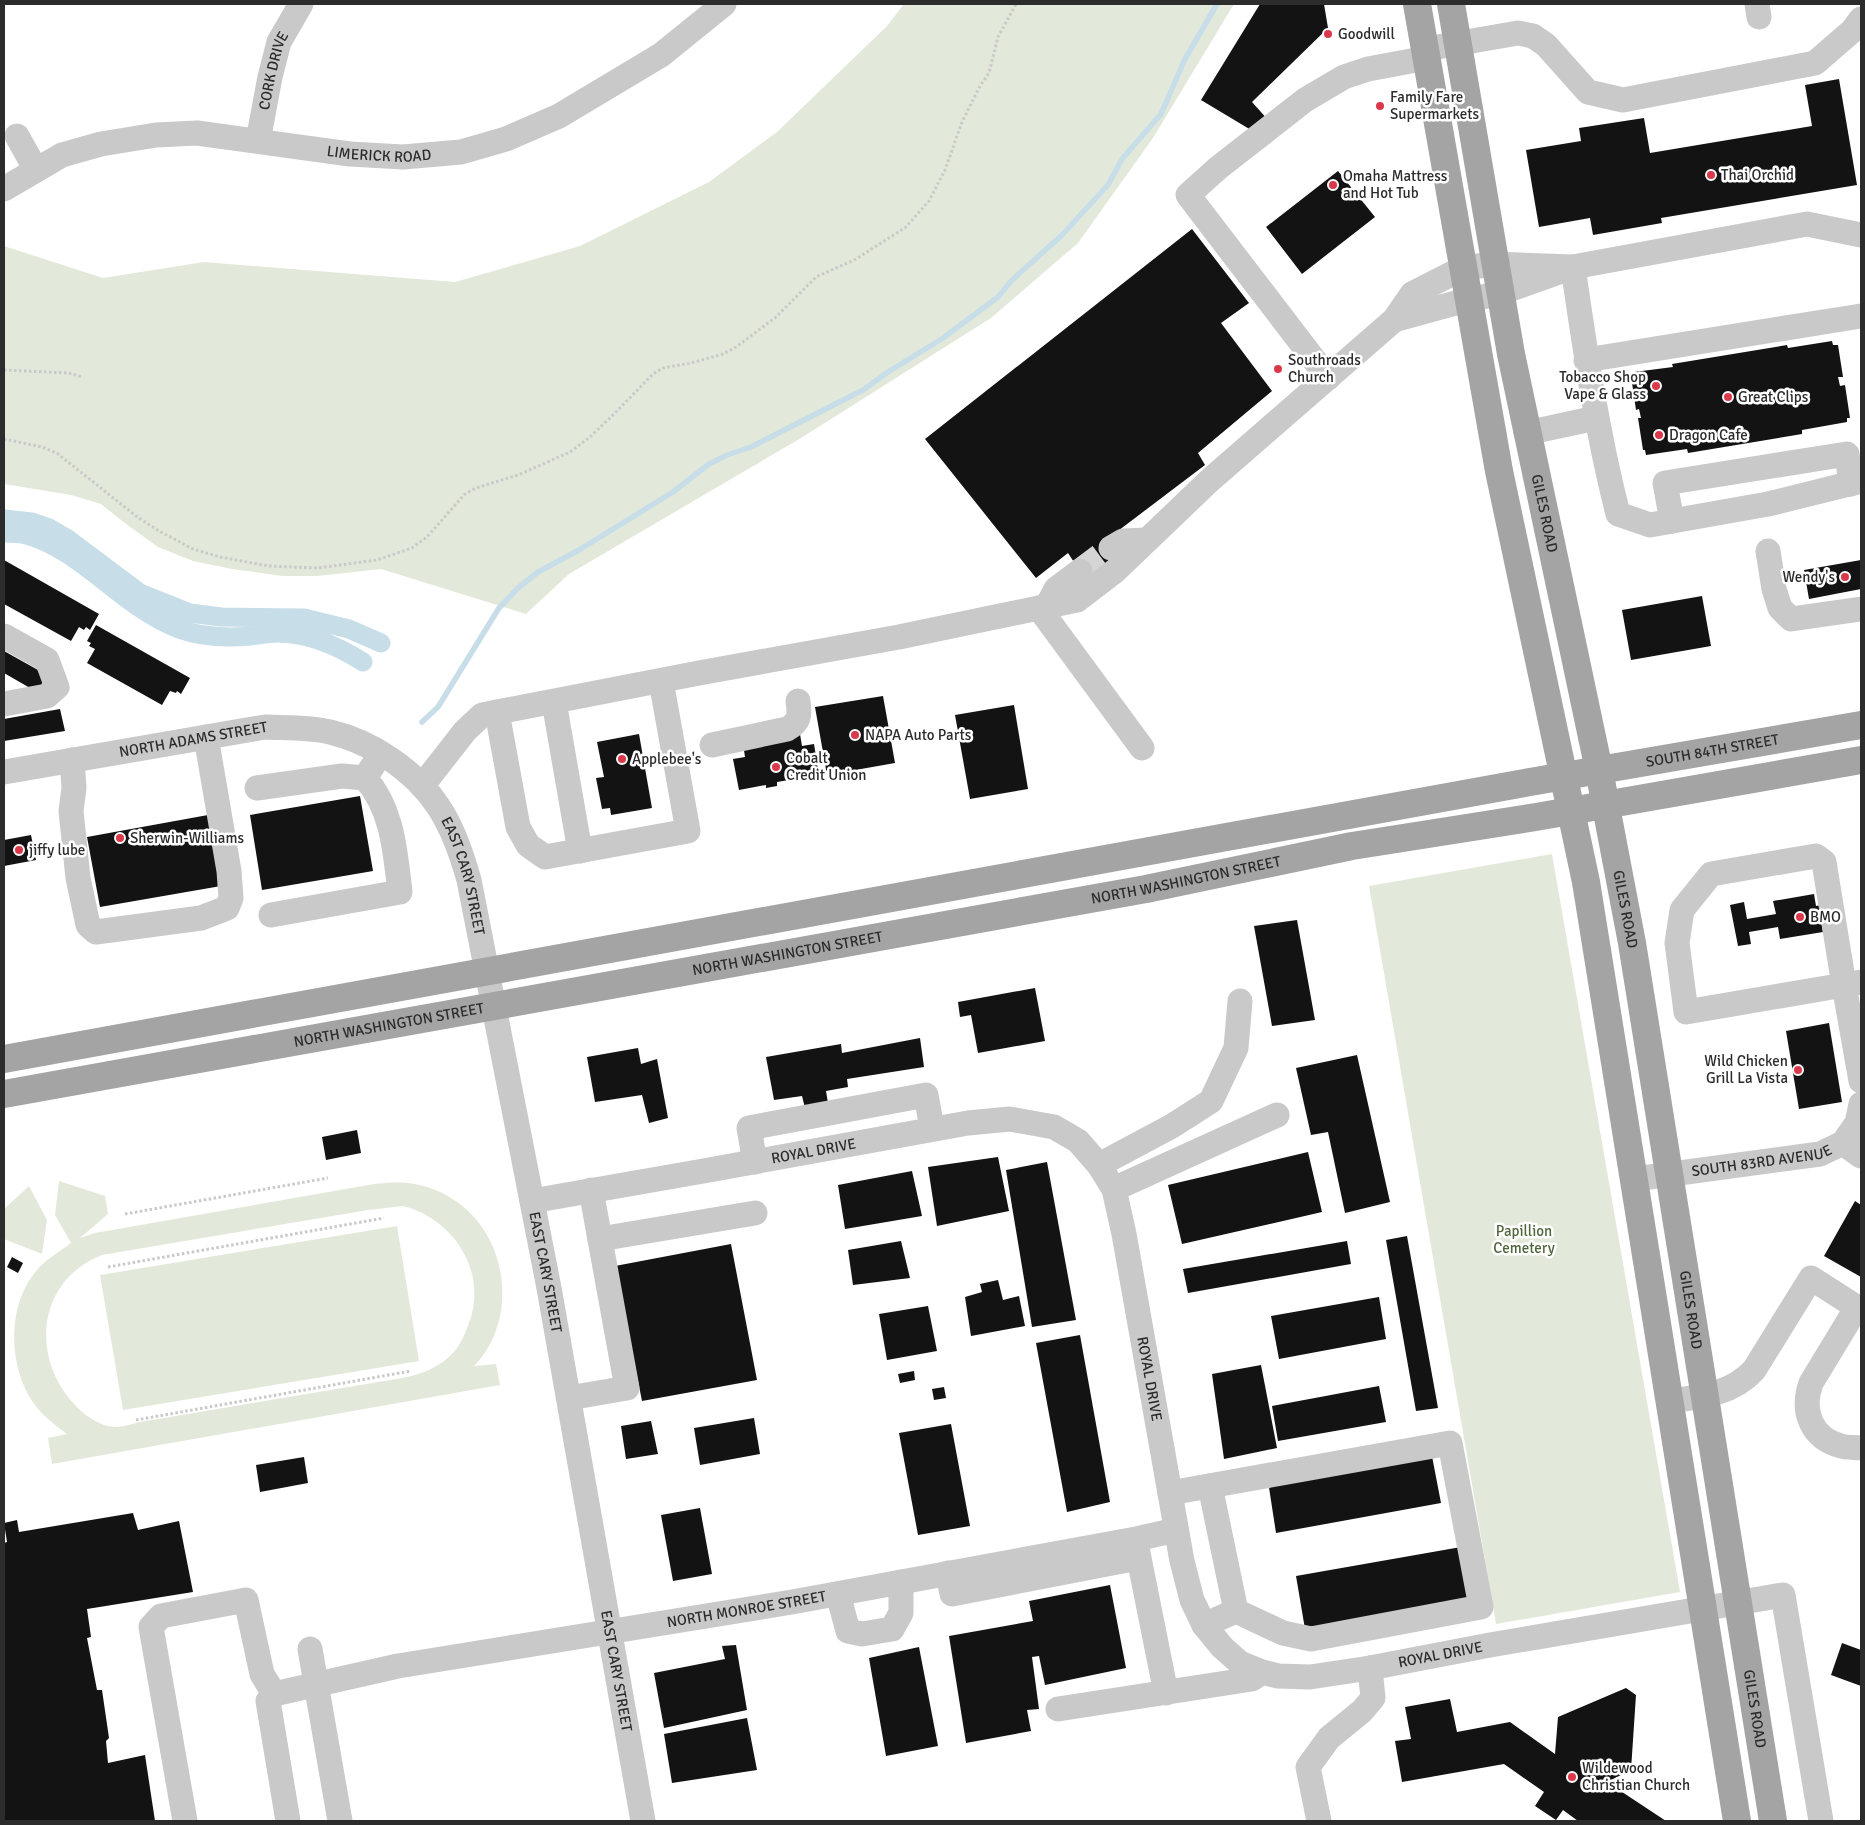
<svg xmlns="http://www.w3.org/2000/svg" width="1865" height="1825" font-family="Signika,sans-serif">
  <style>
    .green { fill: #e3e9da; fill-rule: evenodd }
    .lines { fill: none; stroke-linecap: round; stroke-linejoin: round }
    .stream { stroke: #c7dde8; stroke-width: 5.5 }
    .canal { stroke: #c7dde8; stroke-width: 19 }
    .building { fill: #131313 }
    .minor-tunnel { stroke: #d5d5d5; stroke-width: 25; stroke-dasharray: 25 12; stroke-linecap: butt }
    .path { stroke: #c9c9c9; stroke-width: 3; stroke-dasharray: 2.5 2.5; stroke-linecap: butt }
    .minor { stroke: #c9c9c9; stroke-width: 25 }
    .major { stroke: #a4a4a4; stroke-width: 28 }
    .poi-dot { fill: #da384b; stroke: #fff; stroke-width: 2 }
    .labels { text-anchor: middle; stroke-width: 5; stroke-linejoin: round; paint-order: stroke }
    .poi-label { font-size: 15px; fill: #2c2c2c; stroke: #fff; text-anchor: start }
    .street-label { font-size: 15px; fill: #2c2c2c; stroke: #fff }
    .park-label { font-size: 15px; fill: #51653d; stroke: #fff }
  </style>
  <rect width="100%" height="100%" fill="#fff"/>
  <path class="green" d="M904,4H1234L1153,138L1078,243L991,318L801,438L569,574L526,614L381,569L317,576H282L232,569L193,561L158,547L126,524L101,504L71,495L4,484V246L103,278L204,262L455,282L580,246L709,182L777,132L887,26Z
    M1552,854L1680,1592L1496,1624L1369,886Z
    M59,1181L105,1196L108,1214L80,1238L95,1233L374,1184C385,1183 396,1181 408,1183C467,1190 506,1242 502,1301C501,1324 491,1349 474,1366L496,1364L500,1385L52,1464L48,1438L67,1434C52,1423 38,1412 29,1396C9,1361 8,1308 33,1275C42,1261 58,1253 71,1243L55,1215ZM403,1206C454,1219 488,1272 469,1323C464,1336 460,1347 450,1356C436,1369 421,1374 402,1378L146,1421C137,1422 125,1427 116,1427C102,1427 85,1416 76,1406C30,1359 36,1281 102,1255L368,1210Z
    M29,1186L47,1220L42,1254L4,1239V1209Z
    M397,1226L419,1361L123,1410L100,1275Z"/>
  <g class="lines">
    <path class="stream" d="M422,722L438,707L499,608L518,588L538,572L579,550L673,492L709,464L727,455L751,447L863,390L888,372L943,338L998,297L1012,280L1061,236L1108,185L1122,159L1161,114L1185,59L1217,4"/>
    <path class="canal" d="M4,519L32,522L49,528L68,539L140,593L190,613L221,617L304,618L349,629L381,643
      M4,533C11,533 19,533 27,535C81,550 123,608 179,629C201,637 227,638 250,636C259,635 268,633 277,633C307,633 338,646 363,662"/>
  </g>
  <path class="building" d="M1260,4H1324L1328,28L1252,102L1269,121L1256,133L1201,100Z
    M1839,79L1857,185L1661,218L1662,223L1593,235L1590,218L1539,227L1526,150L1581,141L1579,128L1644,118L1650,153L1812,126L1805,85Z
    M1338,171L1375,217L1302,274L1266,227Z
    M1192,229L1249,303L1221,323L1272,391L1198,453L1205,465L1106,540L1115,556L1085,579L1068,553L1036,578L925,439Z
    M1832,341L1833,345H1838L1843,377H1838L1840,386L1845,385L1850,418H1847V422L1802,430V434L1688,453L1687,449L1646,455L1645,450H1643L1638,418H1641L1639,409L1636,410L1631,376H1635L1634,372L1673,367L1672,364L1787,345L1788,348Z
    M4,560L99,614L90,630L86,627L84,630L79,627L71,641L4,604Z
    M1861,560V589L1809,599L1804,570Z
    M1702,596L1711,646L1631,660L1622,610Z
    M96,625L190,678L181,694L177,691L176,693L170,691L162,705L87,663L95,649L89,646L91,643L87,641Z
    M4,651L47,675L37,692L4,673Z
    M883,696L895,763L827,775L815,707Z
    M1014,705L1028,789L970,799L955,715Z
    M60,709L65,731L4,741V719Z
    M639,734L652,808L611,815L610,808L602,809L596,778L604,777L597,742Z
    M800,734L802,746L814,744L819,775L777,782V786L766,788V785L739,790L733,759L745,757L743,744Z
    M360,796L373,871L262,890L250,815Z
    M208,815L221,886L100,907L87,837Z
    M31,835L36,860L4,866V840Z
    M1814,894L1816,906L1821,905L1824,920H1821L1823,932L1780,939L1778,927L1749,932L1751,944L1738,946L1730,905L1744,902L1747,919L1776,914L1773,901Z
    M1297,920L1315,1020L1272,1026L1254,926Z
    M1035,988L1045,1041L978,1053L971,1015L960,1017L958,1002Z
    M1829,1023L1842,1102L1799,1109L1786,1031Z
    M920,1038L924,1067L847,1079L848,1087L826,1091L828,1103L805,1108L802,1096L774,1100L766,1057L841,1044L842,1053Z
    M638,1048L641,1064L657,1059L668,1118L649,1123L642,1095L595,1102L587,1057Z
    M1357,1055L1390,1202L1345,1213L1328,1132L1311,1135L1296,1068Z
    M357,1130L361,1153L326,1160L322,1137Z
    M1308,1152L1322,1212L1182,1244L1168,1185Z
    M998,1157L1009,1211L937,1226L928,1167Z
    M1047,1162L1076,1320L1032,1327L1006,1170Z
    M912,1171L922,1216L845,1229L838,1185Z
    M1855,1201L1861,1205V1277L1824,1256Z
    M1407,1236L1438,1408L1416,1411L1386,1240Z
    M901,1241L910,1278L853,1285L848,1250Z
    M1347,1241L1351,1264L1188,1293L1183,1269Z
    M731,1244L757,1380L642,1401L615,1266Z
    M12,1257L23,1263L18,1273L7,1267Z
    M998,1280L1003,1300L1019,1296L1025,1326L971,1336L965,1297L982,1292L980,1284Z
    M1379,1297L1386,1339L1279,1359L1271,1316Z
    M928,1306L937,1351L887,1360L879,1314Z
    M1080,1335L1110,1502L1067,1512L1036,1343Z
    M1261,1365L1277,1448L1224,1459L1212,1374Z
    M914,1371L915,1380L900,1383L898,1374Z
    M1379,1386L1386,1422L1278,1441L1272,1406Z
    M944,1387L946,1398L934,1400L932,1389Z
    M754,1418L760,1454L700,1465L694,1428Z
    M651,1421L658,1454L626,1459L621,1426Z
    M951,1424L970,1526L918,1535L899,1433Z
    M1431,1451L1441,1503L1276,1533L1268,1481Z
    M304,1457L308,1483L260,1492L256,1465Z
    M700,1508L712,1574L673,1581L661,1515Z
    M133,1513L138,1530L179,1521L193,1592L87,1609L91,1637L87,1638L97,1690H102L109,1738L106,1741L108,1763L145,1755L155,1821H4V1543L7,1542L4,1523L17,1520L19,1532Z
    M1461,1547L1469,1600L1305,1629L1296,1576Z
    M1110,1585L1126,1668L1045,1685L1039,1656L1032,1657L1039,1709L1027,1710L1031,1731L966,1743L949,1636L1033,1621L1029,1601Z
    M1842,1643L1861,1650V1686L1831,1675Z
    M736,1645L747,1710L664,1728L654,1673L725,1659L722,1646Z
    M919,1647L938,1746L886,1756L869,1658Z
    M1626,1688L1636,1695L1631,1770L1607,1782L1666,1821H1578L1563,1810L1556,1820L1535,1806L1544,1792L1504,1764L1402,1782L1395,1741L1411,1739L1405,1707L1450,1699L1457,1732L1510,1722L1555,1754L1558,1717Z
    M747,1718L757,1770L672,1783L664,1734Z"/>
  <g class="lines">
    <path class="minor-tunnel" d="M1080,571L1111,548"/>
    <path class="path" d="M4,370L68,373L83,377
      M4,439L42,447L58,454L136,516L159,531L193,549L220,557L269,566L318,568L377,560L412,548L427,537L456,504L465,494L476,488L518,475L570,452L590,437L613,415L653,374L663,368L691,363L723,354L736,347L776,317L816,277L856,259L906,227L929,201L945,170L962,122L980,86L989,73L998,37L1016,4
      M125,1214L328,1178
      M108,1267L384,1218
      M136,1420L411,1371"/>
    <g class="minor">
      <path d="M1757,4L1759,17"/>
      <path d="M1426,49L1518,33L1533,36L1546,45L1588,92L1623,100L1815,63L1852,31L1861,19"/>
      <path d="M17,136L36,170"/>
      <path id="s1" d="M258,141L270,77L279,42L301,4"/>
      <path id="s2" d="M4,189L62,155L101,144L156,135L197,133L350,154L403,157L461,152L506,139L559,116L661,55L724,4"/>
      <path d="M1573,267C1585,350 1597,432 1618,514L1650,525L1768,504L1861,481"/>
      <path d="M1394,320L1452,304L1500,293L1573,267L1807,224L1861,235"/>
      <path d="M1586,360L1861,316"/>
      <path d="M1328,378L1188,195L1218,168L1305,100L1344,77L1368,69L1427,58"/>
      <path d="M1526,433L1596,418"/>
      <path d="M1672,521L1665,483L1847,454L1851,484"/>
      <path d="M1111,548L1123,541L1147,540"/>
      <path d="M1768,551L1774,589L1780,608L1791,619L1861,609"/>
      <path d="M1047,606L1056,589L1080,571"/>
      <path d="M1039,608L1142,748"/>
      <path d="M4,636L47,660L57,687L47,696L4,704"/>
      <path d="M554,702L580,851"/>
      <path d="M497,712L518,827L528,845L545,857L688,831L661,681"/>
      <path d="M712,745L787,729C800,722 800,715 798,701"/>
      <path d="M72,760L74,788L71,811L78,878L88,925L96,932L201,918L227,908L231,898L229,871L206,737"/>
      <path id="s3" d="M4,772L265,727C286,728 309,727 330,732C372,742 414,770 438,806C453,828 462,855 469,880L549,1288L643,1821"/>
      <path d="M422,786L465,731L482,715L699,673L899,637L1077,600L1115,571L1209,481L1394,320L1412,294L1463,268L1494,264L1573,267"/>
      <path d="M257,788L342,776L365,778L374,764"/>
      <path d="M1816,856L1824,862L1844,985L1686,1012L1677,943L1682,910L1711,874Z"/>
      <path d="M271,915L400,892C395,851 393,810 365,778"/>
      <path d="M1861,982L1844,985L1861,1081"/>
      <path d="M1843,1143L1861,1156"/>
      <path d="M755,1162L749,1128L926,1095L932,1128"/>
      <path d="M1099,1165L1172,1126L1211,1101L1236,1048L1240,1001"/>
      <path id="s4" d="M1635,1179L1820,1154L1843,1143L1857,1123L1861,1104"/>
      <path d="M1114,1189L1277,1115"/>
      <path id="s5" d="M532,1201L709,1170L968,1123L1010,1119L1054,1127L1078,1141L1099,1165L1114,1189L1124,1234L1182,1561L1192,1600L1204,1625L1222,1647L1240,1663L1262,1672L1278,1676L1310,1677L1370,1668L1490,1645L1783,1595L1821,1821"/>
      <path d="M600,1239L755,1213"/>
      <path d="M1857,1307L1811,1383C1801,1411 1811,1438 1841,1446C1847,1448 1855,1447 1861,1448"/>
      <path d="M569,1398L627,1388L591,1190"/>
      <path d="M1670,1401C1701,1397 1732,1394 1754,1370L1811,1278L1861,1310"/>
      <path d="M1210,1486L1236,1611"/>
      <path d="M1170,1493L1450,1443L1481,1607L1311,1639L1283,1633L1236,1611L1204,1625"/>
      <path d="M1136,1543L1166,1693"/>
      <path d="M948,1573L952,1594L1138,1558"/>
      <path d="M838,1594L848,1631L862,1634L892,1629L901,1613V1582"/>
      <path d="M310,1649L340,1821"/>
      <path d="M1058,1709L1252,1679L1262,1672"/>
      <path d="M185,1821L151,1627L161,1616L246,1600L262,1674L274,1694"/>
      <path id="s6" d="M288,1821L268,1701L274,1694L398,1666L792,1602L1136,1539L1176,1530"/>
      <path d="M1319,1821L1308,1767L1329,1738L1362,1711L1373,1698L1370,1668"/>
    </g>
    <g class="major">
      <path d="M1417,4L1499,471L1586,882L1737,1821"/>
      <path id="s7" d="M1451,4L1511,354L1599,770L1632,943L1773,1821"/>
      <path id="s8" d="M4,1059L1530,782L1861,725"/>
      <path id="s9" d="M4,1094L1146,889L1352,846L1536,817L1861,760"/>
    </g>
  </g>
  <g class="poi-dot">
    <circle cx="1328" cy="34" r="5"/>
    <circle cx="1380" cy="106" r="5"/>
    <circle cx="1711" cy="175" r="5"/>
    <circle cx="1333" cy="185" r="5"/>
    <circle cx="1278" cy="369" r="5"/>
    <circle cx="1656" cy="386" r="5"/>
    <circle cx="1728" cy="397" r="5"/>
    <circle cx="1659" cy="435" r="5"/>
    <circle cx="1845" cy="577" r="5"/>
    <circle cx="855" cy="735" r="5"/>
    <circle cx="622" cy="759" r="5"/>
    <circle cx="776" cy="767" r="5"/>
    <circle cx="120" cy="838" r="5"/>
    <circle cx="19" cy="850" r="5"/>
    <circle cx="1800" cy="917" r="5"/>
    <circle cx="1798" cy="1070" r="5"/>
    <circle cx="1572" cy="1777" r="5"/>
  </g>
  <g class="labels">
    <g class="poi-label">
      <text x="1338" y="39">Goodwill</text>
      <text x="1390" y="102">Family Fare<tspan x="1390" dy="17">Supermarkets</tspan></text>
      <text x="1721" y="180">Thai Orchid</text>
      <text x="1343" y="181">Omaha Mattress<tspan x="1343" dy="17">and Hot Tub</tspan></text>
      <text x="1288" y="365">Southroads<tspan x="1288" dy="17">Church</tspan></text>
      <text x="1646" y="382" text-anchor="end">Tobacco Shop<tspan x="1646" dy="17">Vape &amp; Glass</tspan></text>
      <text x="1738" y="402">Great Clips</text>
      <text x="1669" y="440">Dragon Cafe</text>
      <text x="1835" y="582" text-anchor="end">Wendy's</text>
      <text x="865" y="740">NAPA Auto Parts</text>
      <text x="786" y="763">Cobalt<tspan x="786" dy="17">Credit Union</tspan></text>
      <text x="632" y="764">Applebee's</text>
      <text x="130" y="843">Sherwin-Williams</text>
      <text x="29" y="855">jiffy lube</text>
      <text x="1810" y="922">BMO</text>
      <text x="1788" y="1066" text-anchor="end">Wild Chicken<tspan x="1788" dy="17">Grill La Vista</tspan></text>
      <text x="1582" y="1773">Wildewood<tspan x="1582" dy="17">Christian Church</tspan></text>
    </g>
    <g class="street-label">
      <text dy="5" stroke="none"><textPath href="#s1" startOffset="72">CORK DRIVE</textPath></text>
      <text dy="5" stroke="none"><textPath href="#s2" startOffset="388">LIMERICK ROAD</textPath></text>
      <text dy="5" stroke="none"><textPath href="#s7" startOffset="518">GILES ROAD</textPath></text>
      <text dy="5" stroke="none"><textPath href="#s3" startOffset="192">NORTH ADAMS STREET</textPath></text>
      <text dy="5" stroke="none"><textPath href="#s8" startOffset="1736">SOUTH 84TH STREET</textPath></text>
      <text dy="5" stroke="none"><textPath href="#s3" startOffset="539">EAST CARY STREET</textPath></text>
      <text dy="5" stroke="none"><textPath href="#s9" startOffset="1201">NORTH WASHINGTON STREET</textPath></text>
      <text dy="5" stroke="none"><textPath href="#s7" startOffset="922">GILES ROAD</textPath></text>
      <text dy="5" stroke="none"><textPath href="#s9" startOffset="796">NORTH WASHINGTON STREET</textPath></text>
      <text dy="5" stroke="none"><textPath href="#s9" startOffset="391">NORTH WASHINGTON STREET</textPath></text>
      <text dy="5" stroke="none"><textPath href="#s5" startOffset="286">ROYAL DRIVE</textPath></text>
      <text dy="5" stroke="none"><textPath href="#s4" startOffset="128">SOUTH 83RD AVENUE</textPath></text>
      <text dy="5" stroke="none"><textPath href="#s3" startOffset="944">EAST CARY STREET</textPath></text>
      <text dy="5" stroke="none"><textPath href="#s7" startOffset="1328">GILES ROAD</textPath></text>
      <text dy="5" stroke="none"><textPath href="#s5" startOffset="811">ROYAL DRIVE</textPath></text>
      <text dy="5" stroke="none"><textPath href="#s6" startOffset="611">NORTH MONROE STREET</textPath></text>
      <text dy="5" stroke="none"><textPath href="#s5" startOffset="1321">ROYAL DRIVE</textPath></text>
      <text dy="5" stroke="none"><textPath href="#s3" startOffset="1349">EAST CARY STREET</textPath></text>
      <text dy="5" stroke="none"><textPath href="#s7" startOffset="1732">GILES ROAD</textPath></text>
    </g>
    <g class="park-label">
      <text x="1524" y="1236">Papillion<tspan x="1524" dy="17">Cemetery</tspan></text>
    </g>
  </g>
  <rect width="1865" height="1825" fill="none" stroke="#2c2c2c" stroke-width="10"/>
</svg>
